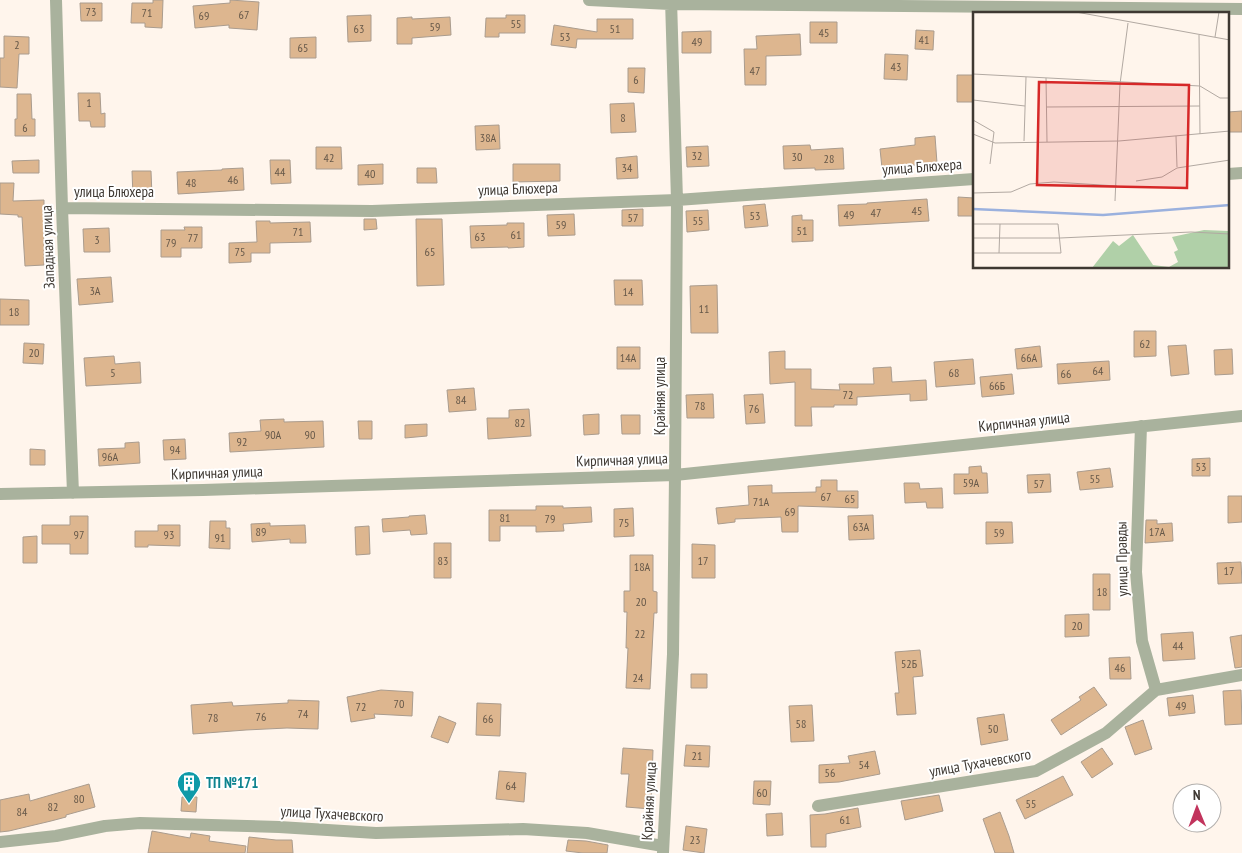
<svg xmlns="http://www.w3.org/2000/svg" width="1242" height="853" font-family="'PT Sans Narrow',sans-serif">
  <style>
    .building { fill: #ddb68f; stroke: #aa9c8e }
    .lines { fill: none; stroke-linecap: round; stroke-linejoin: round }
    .street { stroke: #a9b29d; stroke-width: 12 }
    .labels { text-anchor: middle; stroke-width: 4; stroke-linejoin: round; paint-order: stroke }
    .number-label { font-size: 12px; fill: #665849 }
    .street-label { font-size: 15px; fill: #3e3832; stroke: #fff }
    .culture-label { font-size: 15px; font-weight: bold; fill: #0d838f; stroke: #fff; text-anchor: start }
    .inset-river { fill: none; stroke: #9bb1de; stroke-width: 2.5 }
    .inset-road { fill: none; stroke: #b2a9a2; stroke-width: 1 }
    .view { fill: #d62828; fill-opacity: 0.15; stroke: #d62828; stroke-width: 2.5 }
    .inset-edge { fill: none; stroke: #3e3832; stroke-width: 2.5 }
  </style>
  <rect width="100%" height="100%" fill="#fff5ec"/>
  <path class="building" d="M153,0H163L162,28L145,27V23H131L132,3H153Z
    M230,0L259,2L257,30L229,28V25L195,28L193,6L230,3Z
    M80,3H102V21H81Z
    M371,15V41L348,42L347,16Z
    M506,15H525V33H499V37H485L486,18H506Z
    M412,17V19L450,17L451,35L412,38V44H397V18Z
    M597,19H633V39H577L576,48L551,45L554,25L597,32Z
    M810,22H837V43H810Z
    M916,30L934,31L933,50L915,49Z
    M711,31V53H682V32Z
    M800,34L801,55L766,56V85H745L744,49H757L756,36Z
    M4,36L29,37V54H19L17,88L0,87V58H4Z
    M316,37V58H290V38Z
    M885,54L908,55L907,80L884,79Z
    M628,68H645L644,93L628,92Z
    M957,75H974V102H957Z
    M78,93H100L101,114L105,113V127H91L90,121H79Z
    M17,94H31L32,119H35V136H15V119H17Z
    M634,103L636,132L611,133L610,104Z
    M1242,111V132H1228V112Z
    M499,125L500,149L476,150L475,126Z
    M935,136L937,163L882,168L880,149L915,145V138Z
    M810,145L811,150L843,148L844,169L815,170V168L784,169L783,146Z
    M708,146L709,166L687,167L686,147Z
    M316,147H341L342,169H316Z
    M637,156L638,178L617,179L616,158Z
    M39,160V173H13L12,161Z
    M270,160H290L291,183L271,184Z
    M383,164V184L358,185V165Z
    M513,164H560V181L513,182Z
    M243,168L244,190L178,194L177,172L222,170V169Z
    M417,168H436L437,183H417Z
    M132,171H151L152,196L133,197Z
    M0,183H14L13,201L44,200V265L25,266L22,217H18V215L0,214Z
    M958,197L974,198V216H958Z
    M927,199L929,221L839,226L838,205L867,204V203Z
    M765,204L768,226L745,228L743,206Z
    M643,209V226H622V210Z
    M708,210L709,230L687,232L686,211Z
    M574,214L575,235L548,236L547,215Z
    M802,215V220H813V241L792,242V216Z
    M364,219H376L377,229L364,230Z
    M416,219H442L444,285L417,286Z
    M256,221H270V223L310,222L311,242L270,243V253H251V262L229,263V243L257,242Z
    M507,223H524V247L508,248V247L471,248L470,226L507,225Z
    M184,227H202V248H181V257H161V230H185Z
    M109,228L110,252H84L83,229Z
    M111,277L113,302L79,305L77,279Z
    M614,280H642L643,305H615Z
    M717,285L718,333H691L690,286Z
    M0,299L29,300V325H0Z
    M1134,331H1156V356L1134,357Z
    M24,343L44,344L43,364L23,363Z
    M1186,345L1189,374L1171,376L1168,346Z
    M1040,346L1042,367L1017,369L1015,349Z
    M617,347H640V369H617Z
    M1232,349L1233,374L1215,375L1214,350Z
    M785,351V369H811V389L840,390L839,384H874L873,368L891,367L892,382L926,380L927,400L910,401V394L857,397V405H834V407H811L812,426H795V382L770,384L769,352Z
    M114,356L115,364L140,362L141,383L86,386L84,358Z
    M973,359L975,384L936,387L934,362Z
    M1109,361L1110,380L1058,384L1057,364Z
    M1012,374L1014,394L982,397L980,377Z
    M474,388L476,410L449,412L447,390Z
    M713,394L714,418H687L686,395Z
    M763,394L765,423L746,424L744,395Z
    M529,409L531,436L488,439L487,418H509V410Z
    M599,414V434L584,435L583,415Z
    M621,415H640V434H622Z
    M284,419V422L323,421L324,447L230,452L229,433L261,431L260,420Z
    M358,421H372V439H359Z
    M427,424V436L405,438V425Z
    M185,439L186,459L164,460L163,440Z
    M139,442L140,463L99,466L98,449L125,448V443Z
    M30,449L45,450V465H30Z
    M1210,458V476H1192V459Z
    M981,466L982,473H987L988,493L954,494V474H969V467Z
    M1110,468L1113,487L1080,490L1077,472Z
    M1050,474L1051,492L1028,493L1027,475Z
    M821,480H837V491H858V508L798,506V532H782L781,517L735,519V522L718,524L716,508L749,505L748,486L772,485V493L816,492V487H821Z
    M904,483H919L920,489L942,488L943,508H927L926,502L905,503Z
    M1228,496H1242V522L1228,523Z
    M536,506H563V508L591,507L592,522L563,524L564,531L536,532V526H500V541H489V510H536Z
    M633,508L634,536L614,537V509Z
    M425,515L427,534L411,535L410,530L383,532L382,519L409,517V516Z
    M873,515L874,539L849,540L848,516Z
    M70,516H88V554H70V544H42V525H70Z
    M1146,520H1157V524L1172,523L1173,541L1145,543Z
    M210,521H226V528H230V549L209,548Z
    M986,522H1012L1013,543L986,544Z
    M270,523V526L305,525L306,543H290V539L252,542L251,524Z
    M158,525H180V546L148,545V547H135V531H158Z
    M369,526L370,554L356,555L355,527Z
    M37,536V563H23V537Z
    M434,543H451V578H434Z
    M692,544L715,545V578H692Z
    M630,555H653V591L657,592V613H654L650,689L626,688L628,648H626L627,612H624V591H630Z
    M1241,562L1242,583L1218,584L1217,563Z
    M1093,574H1110V610H1093Z
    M1089,614V636L1065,637V615Z
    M1193,632L1195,659L1163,661L1161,634Z
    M1242,635V667L1235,668L1230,637Z
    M920,650L923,676L913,677L916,714L897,715L895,693H899L895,652Z
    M1130,657L1131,679H1110L1109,658Z
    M691,674H707V688H691Z
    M1094,687L1107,705L1061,735L1051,720L1081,700L1079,697Z
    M381,690L413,692L412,716L374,714L375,718L351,722L347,697Z
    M1241,690L1242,724L1225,725L1223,691Z
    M1193,695L1195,713L1169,716L1167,698Z
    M288,700L319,701L318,729L287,728L246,730L193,734L191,705L232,702L233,706L288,703Z
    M477,703L501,704L500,736L476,735Z
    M812,705L814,741L791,742L789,706Z
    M1004,714L1008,740L981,745L977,718Z
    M439,716L456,723L448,743L431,737Z
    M1143,720L1152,749L1135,755L1125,727Z
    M686,745L710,746L709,767L684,766Z
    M623,748L653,750L651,809L626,807L629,774H621Z
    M1102,748L1113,764L1092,778L1081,762Z
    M875,751L880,774L839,782L819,783V765L850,763L848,756Z
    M499,771L526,773L524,802L496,799Z
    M1063,776L1073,795L1025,819L1016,800Z
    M754,781H771L770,805L753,804Z
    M89,784L95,807L66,815V817L51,821L9,831L0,832V800L29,794L30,801Z
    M939,795L943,811L905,820L901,801Z
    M182,797H197L196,812L181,811Z
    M858,808L861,827L826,834V847H811L810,815L825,814Z
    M1000,812L1009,836L1014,853H995L983,819Z
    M782,813L783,835L767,836L766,814Z
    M686,826L707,829L704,853L683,850Z
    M152,831L190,838L191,833L210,836L209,841L246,846L245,853H148Z
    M249,837L276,840H292L293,853H247Z
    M568,840L586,841L608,845L607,853H583L566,851Z"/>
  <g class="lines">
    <path class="street" d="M56,0L62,208L73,493
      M589,0L670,4L1242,9
      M1228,174L1242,173
      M62,208L372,211L677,200L974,179
      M1141,426L1136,572L1142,641L1156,690
      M0,494L203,490L675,475L1242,416
      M818,806L1036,771L1106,733L1156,690L1242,675
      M0,842L56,836L105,826L140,823L279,827L376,833L523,829L587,833L663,846
      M663,853L673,654L675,475L677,200L671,0"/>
  </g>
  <defs>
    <g id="building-pin" transform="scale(1.25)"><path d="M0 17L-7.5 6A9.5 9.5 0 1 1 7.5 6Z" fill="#0f9aa8" stroke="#fff"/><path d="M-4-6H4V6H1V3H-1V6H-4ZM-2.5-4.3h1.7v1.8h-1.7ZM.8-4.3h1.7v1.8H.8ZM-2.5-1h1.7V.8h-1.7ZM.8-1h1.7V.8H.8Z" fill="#fff"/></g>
  </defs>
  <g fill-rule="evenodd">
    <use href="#building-pin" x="189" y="783"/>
  </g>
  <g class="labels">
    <g class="number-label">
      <text x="91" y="16">73</text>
      <text x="147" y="17">71</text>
      <text x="244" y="19">67</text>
      <text x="204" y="20">69</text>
      <text x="516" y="28">55</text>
      <text x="435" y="31">59</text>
      <text x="359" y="33">63</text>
      <text x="615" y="33">51</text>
      <text x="824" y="37">45</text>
      <text x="565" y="41">53</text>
      <text x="924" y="44">41</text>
      <text x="697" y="46">49</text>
      <text x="17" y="49">2</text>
      <text x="303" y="52">65</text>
      <text x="896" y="71">43</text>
      <text x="755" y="75">47</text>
      <text x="636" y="84">6</text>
      <text x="89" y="107">1</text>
      <text x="623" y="122">8</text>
      <text x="25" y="132">6</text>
      <text x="488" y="142">38А</text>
      <text x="697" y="160">32</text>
      <text x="797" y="161">30</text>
      <text x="329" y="162">42</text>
      <text x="829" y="163">28</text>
      <text x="627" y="172">34</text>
      <text x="280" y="176">44</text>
      <text x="370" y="178">40</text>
      <text x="233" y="184">46</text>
      <text x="191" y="187">48</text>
      <text x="917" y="215">45</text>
      <text x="876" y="217">47</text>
      <text x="849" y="219">49</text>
      <text x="755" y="220">53</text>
      <text x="633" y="222">57</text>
      <text x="698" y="225">55</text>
      <text x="561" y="229">59</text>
      <text x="802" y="235">51</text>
      <text x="298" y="236">71</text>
      <text x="516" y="239">61</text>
      <text x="480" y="241">63</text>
      <text x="193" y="242">77</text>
      <text x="97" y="244">3</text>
      <text x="171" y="247">79</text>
      <text x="240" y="256">75</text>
      <text x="430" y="256">65</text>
      <text x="95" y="295">3А</text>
      <text x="628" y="296">14</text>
      <text x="704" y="313">11</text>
      <text x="14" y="316">18</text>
      <text x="1145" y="348">62</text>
      <text x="34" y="357">20</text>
      <text x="628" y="362">14А</text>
      <text x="1029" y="362">66А</text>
      <text x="1098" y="375">64</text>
      <text x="113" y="377">5</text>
      <text x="954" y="377">68</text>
      <text x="1066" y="378">66</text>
      <text x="997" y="390">66Б</text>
      <text x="848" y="399">72</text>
      <text x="461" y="404">84</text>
      <text x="700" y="410">78</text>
      <text x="754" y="413">76</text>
      <text x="520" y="427">82</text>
      <text x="273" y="439">90А</text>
      <text x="310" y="439">90</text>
      <text x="242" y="446">92</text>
      <text x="175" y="454">94</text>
      <text x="110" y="461">96А</text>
      <text x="1201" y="471">53</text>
      <text x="1095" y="483">55</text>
      <text x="971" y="487">59А</text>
      <text x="1039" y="488">57</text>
      <text x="826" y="501">67</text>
      <text x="850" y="503">65</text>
      <text x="761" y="506">71А</text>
      <text x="790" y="516">69</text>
      <text x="505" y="522">81</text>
      <text x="550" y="523">79</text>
      <text x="624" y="527">75</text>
      <text x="861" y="531">63А</text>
      <text x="261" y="536">89</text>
      <text x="1157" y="536">17А</text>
      <text x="999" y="537">59</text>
      <text x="79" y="539">97</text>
      <text x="169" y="539">93</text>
      <text x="220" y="542">91</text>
      <text x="443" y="565">83</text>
      <text x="703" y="565">17</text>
      <text x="642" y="571">18А</text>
      <text x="1229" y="575">17</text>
      <text x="1102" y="596">18</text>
      <text x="641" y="606">20</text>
      <text x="1077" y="630">20</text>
      <text x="640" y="638">22</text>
      <text x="1178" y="650">44</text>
      <text x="909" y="668">52Б</text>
      <text x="1120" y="672">46</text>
      <text x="638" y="682">24</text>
      <text x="399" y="708">70</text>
      <text x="1181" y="710">49</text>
      <text x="361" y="711">72</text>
      <text x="303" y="718">74</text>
      <text x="261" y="721">76</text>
      <text x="213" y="722">78</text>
      <text x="488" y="723">66</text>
      <text x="801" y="728">58</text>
      <text x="993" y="733">50</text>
      <text x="697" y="760">21</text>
      <text x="864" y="769">54</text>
      <text x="830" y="777">56</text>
      <text x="511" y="790">64</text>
      <text x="762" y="797">60</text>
      <text x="79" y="803">80</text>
      <text x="1031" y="808">55</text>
      <text x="53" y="811">82</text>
      <text x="22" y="816">84</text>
      <text x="845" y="824">61</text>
      <text x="695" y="844">23</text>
    </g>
    <g class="street-label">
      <text transform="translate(922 167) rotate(-4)" y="5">улица Блюхера</text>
      <text transform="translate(518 189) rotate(-2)" y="5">улица Блюхера</text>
      <text x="114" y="197">улица Блюхера</text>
      <text transform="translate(48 247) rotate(-92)" y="5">Западная улица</text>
      <text transform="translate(660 396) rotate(-90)" y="5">Крайняя улица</text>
      <text transform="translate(1024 422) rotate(-6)" y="5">Кирпичная улица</text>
      <text transform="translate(622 460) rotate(-2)" y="5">Кирпичная улица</text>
      <text transform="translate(217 473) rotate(-2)" y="5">Кирпичная улица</text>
      <text transform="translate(1122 559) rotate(-91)" y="5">улица Правды</text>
      <text transform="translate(980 763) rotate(-10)" y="5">улица Тухачевского</text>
      <text transform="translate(649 801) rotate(-87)" y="5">Крайняя улица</text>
      <text transform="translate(332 814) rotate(3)" y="5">улица Тухачевского</text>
    </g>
    <g class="culture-label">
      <text x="206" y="788">ТП №171</text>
    </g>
  </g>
  <g transform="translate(973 12)">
    <rect width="256" height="256" fill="#fff5ec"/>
    <path d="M231,218L256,219V256H119L140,229L146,234L160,223L180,253L196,255L205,250L201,240L205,238L199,225Z" fill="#b0d0a8"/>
    <path class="inset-river" d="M0,197L130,203L257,193"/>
    <path class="inset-road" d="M103,0L257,28M226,23L227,122M242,25L246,0M0,62L227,74L247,86H257M73,66L74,130M0,88L52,94M73,95L227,94M0,108L21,120L17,152M0,122L22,131L146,129L257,119M203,124L204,155M51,129L53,65M163,169L189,165L204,156L257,148M0,181L38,180L57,172L81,170L144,174M142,189L147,72L155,11M0,212H85L88,241H0M0,226H87L218,220L257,222M26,241L27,212"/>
    <path class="view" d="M66,70L216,73L214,176L64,173Z"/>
    <rect width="256" height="256" class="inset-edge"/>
  </g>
  <g transform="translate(1197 808) rotate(359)"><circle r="24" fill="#ffffff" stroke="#b2afad"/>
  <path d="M0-4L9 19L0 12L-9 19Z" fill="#c2345d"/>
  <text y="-8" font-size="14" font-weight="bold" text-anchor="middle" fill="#3e3832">N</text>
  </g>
</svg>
